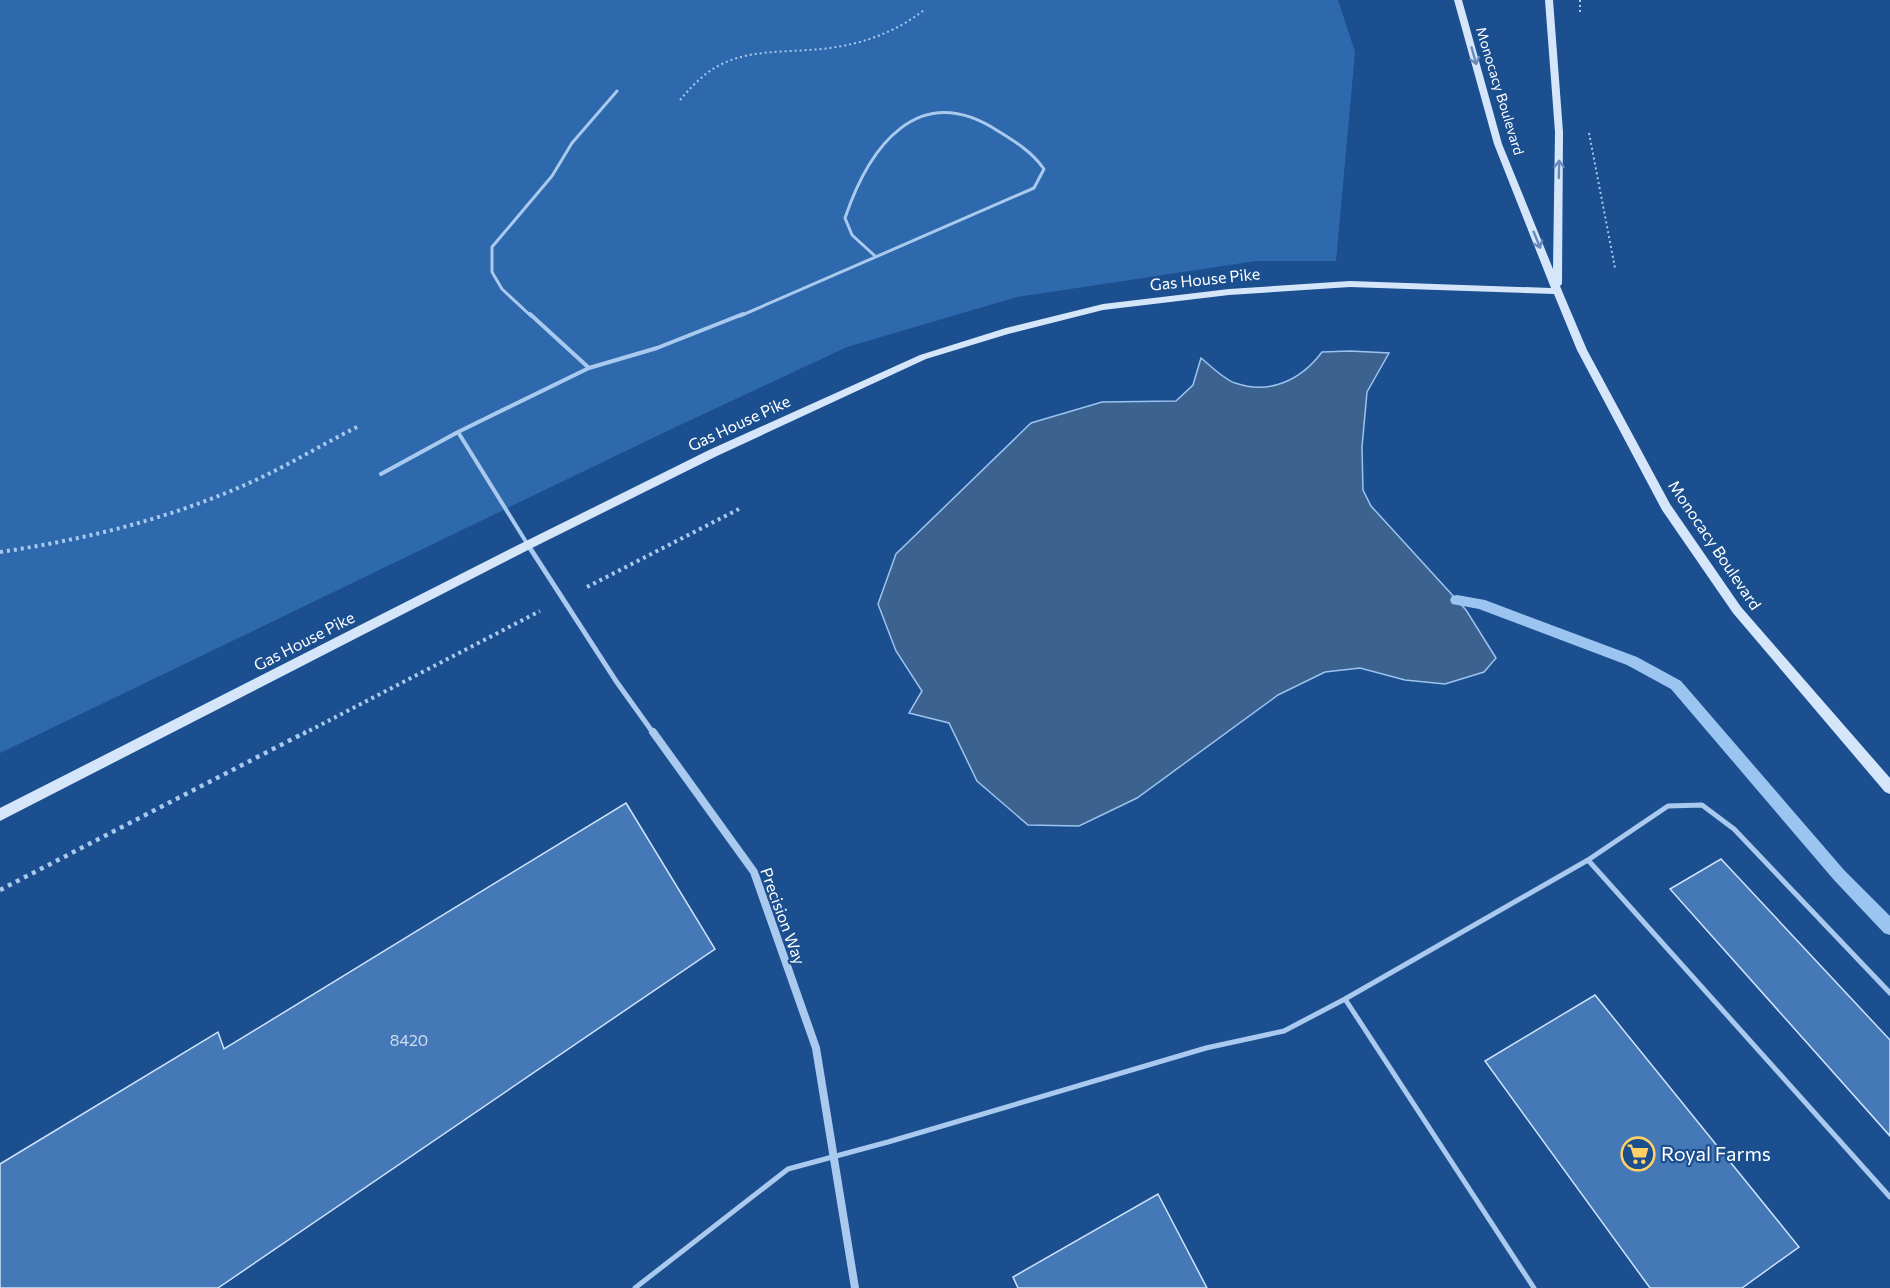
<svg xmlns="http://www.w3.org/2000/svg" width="1890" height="1288" font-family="Commissioner,sans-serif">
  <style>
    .green { fill: #2e69ad }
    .water { fill: #3c6290; stroke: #9cc4f0; stroke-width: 1.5 }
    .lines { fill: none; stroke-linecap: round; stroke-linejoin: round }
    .stream { fill: #9cc4f0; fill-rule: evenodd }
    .building { fill: #4478b7; stroke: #cfe3fa; stroke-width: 1.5 }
    .path-far2 { stroke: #a9c9ee; stroke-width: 2; stroke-dasharray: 2 3; stroke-linecap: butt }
    .path-far1 { stroke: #a9c9ee; stroke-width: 4; stroke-dasharray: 3 4; stroke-linecap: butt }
    .path { stroke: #a9c9ee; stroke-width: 4.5; stroke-dasharray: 4 5; stroke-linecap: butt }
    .lane-far2 { stroke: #a9c9ee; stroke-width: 3 }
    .lane-far1 { stroke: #a9c9ee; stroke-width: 4 }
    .lane { stroke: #a9c9ee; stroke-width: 5 }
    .street-far1 { stroke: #a9c9ee; stroke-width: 5 }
    .street { stroke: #a9c9ee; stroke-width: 8 }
    .secondary { fill: #d6e6fa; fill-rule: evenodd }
    .oneway { stroke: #668bba }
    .labels { text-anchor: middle; stroke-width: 4.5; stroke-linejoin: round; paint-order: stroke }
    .far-street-label { font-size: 14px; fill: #fff; stroke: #1b4f8f }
    .street-label { font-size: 16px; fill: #fff; stroke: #1b4f8f }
    .near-number-label { font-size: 16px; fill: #d0dded }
    .near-poi-label { font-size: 20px; fill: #fff; stroke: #1b4f8f; text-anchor: start }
  </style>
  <rect width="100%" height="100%" fill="#1b4f8f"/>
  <path class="green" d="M0,0H1338L1355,52L1336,261H1256L1017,297L847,347L663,433L0,753Z"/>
  <path class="water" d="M1350,351L1389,353L1367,392L1362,447L1363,490L1371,506L1466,610L1496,658L1484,672L1445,684L1405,680L1360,668L1325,672L1278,695L1137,798L1079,826L1028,825L977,781L949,723L909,713L922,691L896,651L878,604L896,554L1031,423L1102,402L1176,401L1193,385L1201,358C1210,365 1223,379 1235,383C1270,395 1301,380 1322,352Z"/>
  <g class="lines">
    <path class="stream" d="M1457,595L1485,600L1637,657L1681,681L1844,870L1890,916V935L1884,933L1834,880L1671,689L1627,665L1479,609L1452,604L1450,600L1452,596Z"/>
  </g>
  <path class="building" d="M626,803L715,949L218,1288H0V1164L218,1032L224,1049Z
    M1721,859L1890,1040V1136L1670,889Z
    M1595,995L1799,1247L1742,1288H1650L1485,1061Z
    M1158,1194L1207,1288H1018L1013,1277Z"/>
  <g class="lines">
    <path class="path-far2" d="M1580,0V12
      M680,100C692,86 705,72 722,64C748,51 779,52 808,50C850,48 891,36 924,10
      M1589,133L1615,268"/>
    <path class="path-far1" d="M0,552C89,539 176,517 258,479C292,463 325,443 359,426
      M587,587L739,509
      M303,734L540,611"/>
    <path class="path" d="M0,890L306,732"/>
    <path class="lane-far2" d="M531,316L502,289L492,272V247L552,176L572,143L617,91
      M740,316L1034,188L1044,169C1032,152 1016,142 998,131C918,79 869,147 845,218L852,235L874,255"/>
    <path class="lane-far1" d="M530,314L589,368
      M458,432L589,368L657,348L743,314
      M381,474L458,432L528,545"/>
    <path class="lane" d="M1588,860L1890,1197
      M1345,999L1534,1288
      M635,1288L788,1169L888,1142L1206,1048L1284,1031L1345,999L1588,860L1668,806L1702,805L1734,829L1890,993"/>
    <path class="street-far1" d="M528,545L616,681L654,734"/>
    <path class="street" d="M653,732L754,872L816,1048L855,1288"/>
    <path class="secondary" d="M1454,0H1462L1502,144L1553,269L1555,132L1545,0H1553L1563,132L1562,284L1560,286L1562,291L1587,350L1670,504L1741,607L1890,778V794L1885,792L1733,613L1662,510L1577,350L1554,294L1350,287L1229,295L1103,310L1008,334L926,359L717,456L532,548L0,821V808L524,542L709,450L920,355L1006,328L1103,304L1229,289L1350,281L1551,288L1494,144Z"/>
  </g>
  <defs><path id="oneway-shaft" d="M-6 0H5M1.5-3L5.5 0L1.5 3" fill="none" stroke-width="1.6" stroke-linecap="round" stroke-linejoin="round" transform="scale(1.5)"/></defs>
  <g class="oneway">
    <use href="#oneway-shaft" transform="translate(1474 56) rotate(74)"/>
    <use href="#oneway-shaft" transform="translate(1559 169) rotate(-89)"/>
    <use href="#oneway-shaft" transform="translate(1537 240) rotate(68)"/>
  </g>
  <defs>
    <g id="supermarket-ring" transform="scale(1.725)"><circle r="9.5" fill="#1b4f8f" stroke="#ffd166" stroke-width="1.5"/><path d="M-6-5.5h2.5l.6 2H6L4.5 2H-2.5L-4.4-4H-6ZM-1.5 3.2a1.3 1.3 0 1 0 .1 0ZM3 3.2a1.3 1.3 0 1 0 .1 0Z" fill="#ffd166"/></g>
  </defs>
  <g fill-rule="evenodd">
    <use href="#supermarket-ring" x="1638" y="1154"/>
  </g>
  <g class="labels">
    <g class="far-street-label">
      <text transform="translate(1500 91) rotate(73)" y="5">Monocacy Boulevard</text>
    </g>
    <g class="street-label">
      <text transform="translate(1205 279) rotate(-6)" y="6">Gas House Pike</text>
      <text transform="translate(739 423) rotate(-25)" y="6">Gas House Pike</text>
      <text transform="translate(1715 545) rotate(56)" y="6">Monocacy Boulevard</text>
      <text transform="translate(304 641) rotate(-27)" y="6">Gas House Pike</text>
      <text transform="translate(783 916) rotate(70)" y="6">Precision Way</text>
    </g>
    <g class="near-number-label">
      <text x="409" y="1046">8420</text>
    </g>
    <g class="near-poi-label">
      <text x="1661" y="1161">Royal Farms</text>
    </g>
  </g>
</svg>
